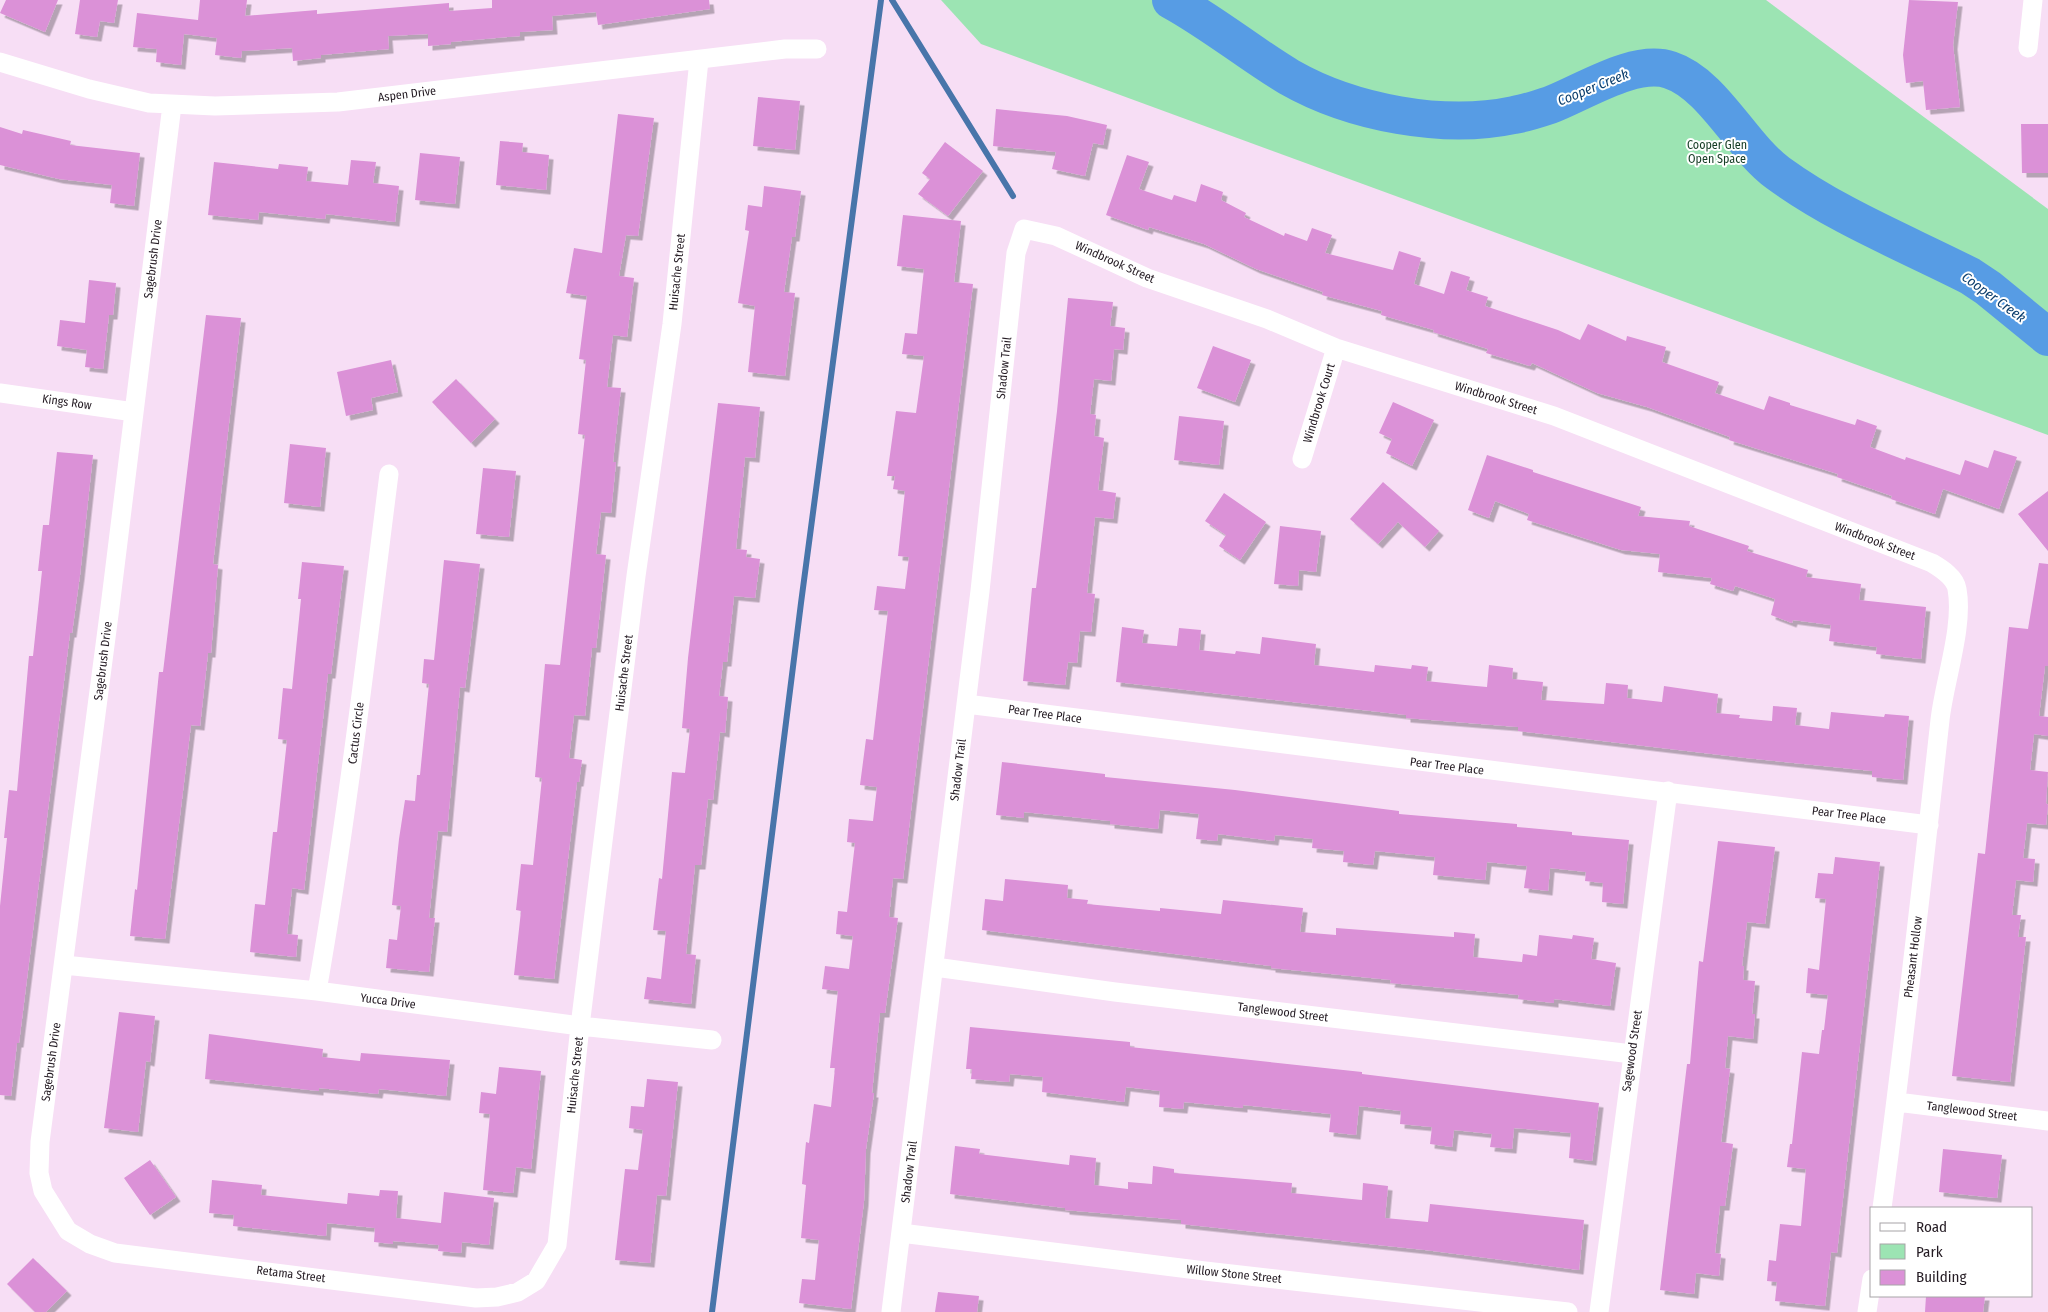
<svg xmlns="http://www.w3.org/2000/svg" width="2048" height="1312" font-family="'Fira Sans Condensed',sans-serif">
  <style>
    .green { fill: #9ce4b3 }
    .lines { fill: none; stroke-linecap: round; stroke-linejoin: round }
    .stream { stroke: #4875aa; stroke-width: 6 }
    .river { stroke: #579ce4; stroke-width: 38 }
    .building { fill: #db91d7; filter: url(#shadow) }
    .street { stroke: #fff; stroke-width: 19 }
    .labels { text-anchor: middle; stroke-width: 4; stroke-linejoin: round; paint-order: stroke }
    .street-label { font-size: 12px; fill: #241b23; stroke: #fff }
    .park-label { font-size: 12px; fill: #143c24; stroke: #fff }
    .water-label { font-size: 14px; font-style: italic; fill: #0d3f6e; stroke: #fff }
  </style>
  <defs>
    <filter id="shadow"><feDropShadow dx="4.5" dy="4.5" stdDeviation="0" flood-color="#0004"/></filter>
  </defs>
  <rect width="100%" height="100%" fill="#f7def5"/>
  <path class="green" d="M941,0H1766L2048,209V435L981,44Z"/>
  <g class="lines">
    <path class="stream" d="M892,0L1013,196
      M712,1312L801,603L881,0"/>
    <path class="river" d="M1171,0C1213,23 1249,53 1289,77C1352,113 1444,130 1514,115C1526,113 1538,109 1550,105C1582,93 1635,58 1670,70C1713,84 1741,146 1778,173C1837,216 1905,243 1970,276L1988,288L2048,337"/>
  </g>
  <path class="building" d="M6,0H58L45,32L0,13Z
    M80,0H118L114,23L100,21L97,37L75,34Z
    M200,0H247L245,16L317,10V14L449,3V11L492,8V0H709L710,9L598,25L596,12L552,16L553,30L520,32V36L451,42V44L428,46V34L388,36L389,49L321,55V58L293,61L292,48L242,51L241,58L215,55L217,38L184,34L181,65L156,62L157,49L133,47L137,13L198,20Z
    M1909,0L1958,2L1953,45L1960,107L1926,110L1923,81L1906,83L1903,55Z
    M758,97L800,101L795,150L753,146Z
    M996,109L1067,116L1107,125L1103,145L1093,143L1085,176L1052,169L1056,152L993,146Z
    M618,114L654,118L638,236L626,235L619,276L634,278L627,337L613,335L607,387L621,388L613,462H616L611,513L601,512L596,554L606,555L596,648H592L585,716L574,715L569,758L582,760L579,782H577L554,979L514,975L521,911L516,910L521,864L533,865L542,778L535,777L545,664L560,665L585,435L578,434L586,360L579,359L587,296L566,293L574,248L602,253Z
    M2021,124H2048V173H2022Z
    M0,127L22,134L23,130L71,141L70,145L140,153L134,206L110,203L112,185L59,179L0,165Z
    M500,141L523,143L522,152L549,155L546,190L496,185Z
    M945,142L983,171L948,216L918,194L930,179L922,173Z
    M420,153L460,157L455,204L415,200Z
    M1127,155L1149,162L1139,189L1172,200L1174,195L1196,202L1201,184L1223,192L1221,200L1246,213L1244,217L1284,236L1285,233L1307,241L1312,228L1332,235L1325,253L1393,270L1399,251L1421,258L1414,284L1444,294L1451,271L1470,277L1466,290L1488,297L1485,306L1558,330L1580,340L1588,324L1626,341L1627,336L1666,347L1662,362L1719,382L1715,393L1764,410L1769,396L1790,403V405L1855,425L1857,419L1877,426L1870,447L1905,460L1906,457L1960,475L1965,460L1988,468L1994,450L2017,457L1999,509L1943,489L1935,514L1891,499L1892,496L1837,477L1838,474L1729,440L1730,437L1647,407L1597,393L1532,363L1530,366L1486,353L1488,349L1433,332L1434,330L1381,315L1382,311L1322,295L1323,292L1256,269L1204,244L1149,227L1148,230L1106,215Z
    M351,160L376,162L373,183L399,186L395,222L326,214L325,219L259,212L258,220L208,215L214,162L278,169L279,164L308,167L306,181L348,185Z
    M764,186L801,191L795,237H792L784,292L795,293L785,376L748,372L755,306L738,303L749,231L745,230L748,205L762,207Z
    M903,215L961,221L954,282L973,284L903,879L893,878L889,917L898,918L885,1013H880L872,1093H874L866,1149L864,1201L851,1309L799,1303L802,1279L815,1280L819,1240L801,1238L806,1185L802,1184L806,1142L809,1143L814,1104L831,1107L835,1068H830L838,991L822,989L825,966L849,969L853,936L836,934L838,911L847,912L855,843L847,842L849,819L873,821L877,787L860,785L866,739L873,740L888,611L874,610L877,586L905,589L909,557L898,556L905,491L893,489L895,476H887L896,411L916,413L924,356L902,354L905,333L917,334L924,269L897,266Z
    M89,280L116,283L113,315H109L103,369L85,367L87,350L57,346L60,320L85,323Z
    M1068,298L1113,302L1110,326L1125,328L1123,350L1114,349L1111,381L1094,379L1090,414L1096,415L1094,436L1104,438L1098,490L1116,493L1113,519L1095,517L1087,593L1095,594L1091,632L1080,631L1077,663L1068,662L1065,685L1023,681L1032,588H1036L1057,411Z
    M206,315L241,318L213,564L218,565L211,653H208L200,726L191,725L165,939L130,936L135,889L137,890L159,672H163Z
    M1213,346L1251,360L1235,402L1197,388Z
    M391,360L398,392L371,398L373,410L346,416L337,372Z
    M456,379L495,419L471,443L432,402Z
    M1393,402L1434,420L1412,466L1386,453L1392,439L1379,433Z
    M718,403L760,407L755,458L745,457L736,549L747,550L746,557L760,559L755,598L734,596L727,662H723L719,696L728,697L725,733L720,732L713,800L708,799L701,865H695L686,954L696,955L691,1004L644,999L647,977L661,979L666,931L653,930L659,878L662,879L672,772L685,773L690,729L682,728L688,658Z
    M1179,416L1224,421L1219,465L1174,460Z
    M290,444L326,448L320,507L284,503Z
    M57,452L93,455L80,575L72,633H70L19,1043H17L11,1096L0,1095V906L7,838H4L9,790L17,791L29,656H33L42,571H38L43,525H49Z
    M1487,455L1533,470V472L1641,507L1638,516L1690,521L1689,526L1749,546L1747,551L1808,570L1806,577L1861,584L1859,600L1926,607L1921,659L1876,654L1877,647L1829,641L1831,625L1793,620L1792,623L1771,615L1775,599L1735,586L1733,591L1710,584L1712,578L1658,572L1660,554L1621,550L1571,534L1527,520L1529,514L1495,501L1489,518L1468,510Z
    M483,468L516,471L509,537L476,534Z
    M1383,482L1439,531L1425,547L1398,522L1378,544L1350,519Z
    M2048,491V551L2018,514Z
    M1224,493L1266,522L1240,560L1219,546L1226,535L1205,521Z
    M1280,526L1321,531L1316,572L1299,570L1298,586L1274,584Z
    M444,560L480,564L465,688L460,687L447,832L438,831L429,918H435L429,972L386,968L389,939L397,940L401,906L392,905L399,839L405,800L415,801L417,775H420L429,684L422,683L424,659L434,660Z
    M302,562L344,566L331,674H328L304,890L292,888L287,934L298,935L296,957L250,952L255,904L265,905L273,832H277L287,740L278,739L283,688L292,689L301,599H298Z
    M2039,563L2048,564V666H2045L2039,716L2048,717V736L2034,734L2030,770L2048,772L2046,803L2048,805L2046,825L2027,823L2023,858L2035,859L2033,882L2016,880L2012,915H2021L2018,937H2026L2010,1082L1952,1076L1978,853L1985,854L2009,627L2028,629Z
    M1122,627L1144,630L1142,643L1177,646L1179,628L1201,630L1199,650L1235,654L1236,651L1260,654L1262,637L1316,644L1314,665L1374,672L1375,665L1411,669L1412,665L1428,667L1426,681L1465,685L1487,687L1489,665L1513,668L1512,679L1543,682L1541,700L1604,704L1606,683L1628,685L1627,698L1662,702L1664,686L1718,694L1716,713L1740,715L1739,718L1772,721L1773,706L1797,708L1795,725L1829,729L1831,712L1884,717L1885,714L1909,716L1903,780L1872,777V771L1746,758L1518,731V727L1406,718V715L1116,682Z
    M1002,762L1105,774V777L1235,790L1399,811V814L1517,824V827L1572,832V835L1629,840L1623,904L1602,902L1603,883L1585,881L1586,872L1550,868L1548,891L1524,888L1527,866L1487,862L1485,880L1433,875L1435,857L1375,851L1373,865L1343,862L1344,851L1312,848L1313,839L1275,835L1274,841L1218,834L1217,841L1196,839L1199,814L1160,810L1158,829L1110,824V821L1024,812V818L996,815Z
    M1718,841L1775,847L1765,924L1747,922L1742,966H1744L1743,980L1755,981L1752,1014H1755L1753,1039L1728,1036L1725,1068L1730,1069L1721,1142L1733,1144L1725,1206H1720L1715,1253L1721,1254L1719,1276L1696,1273L1694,1294L1660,1290L1687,1064H1690L1699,961L1703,962Z
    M1835,857L1880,862L1837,1253L1831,1252L1825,1306L1775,1301L1777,1282L1767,1281L1769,1260L1776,1261L1780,1224L1801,1226L1806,1169L1787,1167L1790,1144H1792L1802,1052L1819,1054L1822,1030H1824L1828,995L1806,993L1808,968L1819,970L1826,899L1815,898L1818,873L1833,874Z
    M1005,879L1068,885L1067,898L1088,900L1087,904L1160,911V908L1221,914L1223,900L1303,908L1300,932L1336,935V928L1454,937V932L1475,934L1473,957L1522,962L1523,954L1537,956L1539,935L1572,939L1573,935L1594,938L1591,959L1616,963L1610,1006L1554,999V1003L1518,999L1519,995L1390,983L1391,980L1271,968V966L982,930L985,899L1003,901Z
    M119,1012L155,1016L150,1062L146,1061L138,1132L104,1128Z
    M970,1027L1130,1042V1047L1362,1072V1074L1599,1103L1592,1161L1569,1158L1571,1133L1514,1128L1512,1149L1490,1147L1492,1134L1454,1130L1452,1147L1430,1144L1432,1127L1400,1124L1401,1111L1359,1106L1356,1135L1329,1132L1331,1114L1243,1105V1108L1184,1102L1183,1109L1159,1107L1160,1091L1126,1087L1124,1102L1042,1092L1043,1077L1010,1074L1009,1082L971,1079L972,1069H966Z
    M209,1034L323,1049L322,1057L360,1061L361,1053L450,1060L446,1096L379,1089L378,1094L319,1088V1091L205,1079Z
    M499,1067L541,1071L531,1169L516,1167L513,1193L483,1190L490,1114L479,1113L481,1092L496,1094Z
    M647,1079L678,1082L666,1196L657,1195L650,1263L615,1260L625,1169L638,1170L643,1130L629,1128L631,1106L644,1107Z
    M955,1146L980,1149L979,1154L1069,1165L1070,1155L1096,1158L1094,1185L1128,1189V1182L1152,1184L1153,1166L1174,1169V1173L1292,1183L1291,1193L1362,1200L1363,1183L1388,1186L1385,1218L1428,1222L1430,1204L1584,1220L1579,1270L1425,1250L1181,1224V1220L1065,1210V1208L950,1194Z
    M1943,1149L2002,1155L1997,1198L1939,1192Z
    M150,1160L176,1197L150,1215L124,1178Z
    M212,1180L262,1185L261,1195L347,1204L348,1193L379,1196L380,1190L398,1191L396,1218L441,1223L444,1192L494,1198L489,1245L462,1242L461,1253L438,1251L439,1245L393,1241V1244L374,1242L375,1228L327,1223L326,1236L233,1226L234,1215L209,1213Z
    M33,1258L67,1291L46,1312H35L7,1284Z
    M938,1292L979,1296L977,1312H935Z
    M1926,1296H1985L1983,1312H1925Z"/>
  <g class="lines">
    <path class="street" d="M2028,48L2033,0
      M0,62L89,89L149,103L215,106L338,102L785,49H817
      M172,105L110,607L40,1142L39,1173L43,1191L68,1231L90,1244L115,1253L476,1298L497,1297L518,1292L536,1281L557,1245L580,1026L636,576L672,324L699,60
      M0,393L134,412
      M1302,459L1336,348
      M966,704C1286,747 1608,784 1929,825
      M64,965L317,991L580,1026L712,1040
      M935,967L1115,992L1632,1054
      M317,991C347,820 367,647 389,474
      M1897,1102L2048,1121
      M901,1233L1205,1271L1568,1312
      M891,1312L980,591L1016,253L1024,229L1056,236L1147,278L1267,319L1336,348L1554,416L1932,563C1942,569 1955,577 1957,589C1964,627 1944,682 1940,720C1922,883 1904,1046 1882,1208
      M1599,1312L1668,791
      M1867,1312L1872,1279"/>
  </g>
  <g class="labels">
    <g class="street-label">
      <text transform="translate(407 94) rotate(-7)" y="4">Aspen Drive</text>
      <text transform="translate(153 259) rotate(-83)" y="4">Sagebrush Drive</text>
      <text transform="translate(1115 262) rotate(24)" y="4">Windbrook Street</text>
      <text transform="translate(677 272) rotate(-84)" y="4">Huisache Street</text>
      <text transform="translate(1004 368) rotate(-84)" y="4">Shadow Trail</text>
      <text transform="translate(1496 398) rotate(17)" y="4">Windbrook Street</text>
      <text transform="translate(67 402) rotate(8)" y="4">Kings Row</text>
      <text transform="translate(1319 403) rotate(-73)" y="4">Windbrook Court</text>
      <text transform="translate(1875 541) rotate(21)" y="4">Windbrook Street</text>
      <text transform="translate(103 661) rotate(-83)" y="4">Sagebrush Drive</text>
      <text transform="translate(624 673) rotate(-83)" y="4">Huisache Street</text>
      <text transform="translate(1045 714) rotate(8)" y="4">Pear Tree Place</text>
      <text transform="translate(356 733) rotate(-83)" y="4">Cactus Circle</text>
      <text transform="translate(1447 766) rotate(7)" y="4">Pear Tree Place</text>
      <text transform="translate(958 770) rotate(-83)" y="4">Shadow Trail</text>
      <text transform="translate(1849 815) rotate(7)" y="4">Pear Tree Place</text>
      <text transform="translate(1913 957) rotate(-83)" y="4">Pheasant Hollow</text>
      <text transform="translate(388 1001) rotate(7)" y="4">Yucca Drive</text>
      <text transform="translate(1283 1012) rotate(7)" y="4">Tanglewood Street</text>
      <text transform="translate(1632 1051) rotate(-82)" y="4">Sagewood Street</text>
      <text transform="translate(51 1062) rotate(-82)" y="4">Sagebrush Drive</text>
      <text transform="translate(575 1075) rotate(-84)" y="4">Huisache Street</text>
      <text transform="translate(1972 1111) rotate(7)" y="4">Tanglewood Street</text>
      <text transform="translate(909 1172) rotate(-83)" y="4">Shadow Trail</text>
      <text transform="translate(291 1274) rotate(7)" y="4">Retama Street</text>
      <text transform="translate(1234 1274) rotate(6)" y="4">Willow Stone Street</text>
    </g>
    <g class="park-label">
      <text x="1717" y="149">Cooper Glen<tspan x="1717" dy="14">Open Space</tspan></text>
    </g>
    <g class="water-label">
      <text transform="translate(1593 87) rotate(-22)" y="5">Cooper Creek</text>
      <text transform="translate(1994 297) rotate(36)" y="5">Cooper Creek</text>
    </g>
  </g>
  <rect x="1870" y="1207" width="162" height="90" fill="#ffffff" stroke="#a7a4a7"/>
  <rect x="1880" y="1223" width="25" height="8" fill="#ffffff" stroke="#a7a4a7"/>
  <text x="1916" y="1232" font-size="15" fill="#241b23">Road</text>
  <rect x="1880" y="1244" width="25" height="15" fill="#9ce4b3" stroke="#a7a4a7"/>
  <text x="1916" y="1257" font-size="15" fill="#241b23">Park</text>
  <rect x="1880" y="1270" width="25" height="15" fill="#db91d7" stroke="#a7a4a7"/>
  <text x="1916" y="1282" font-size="15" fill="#241b23">Building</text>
</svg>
